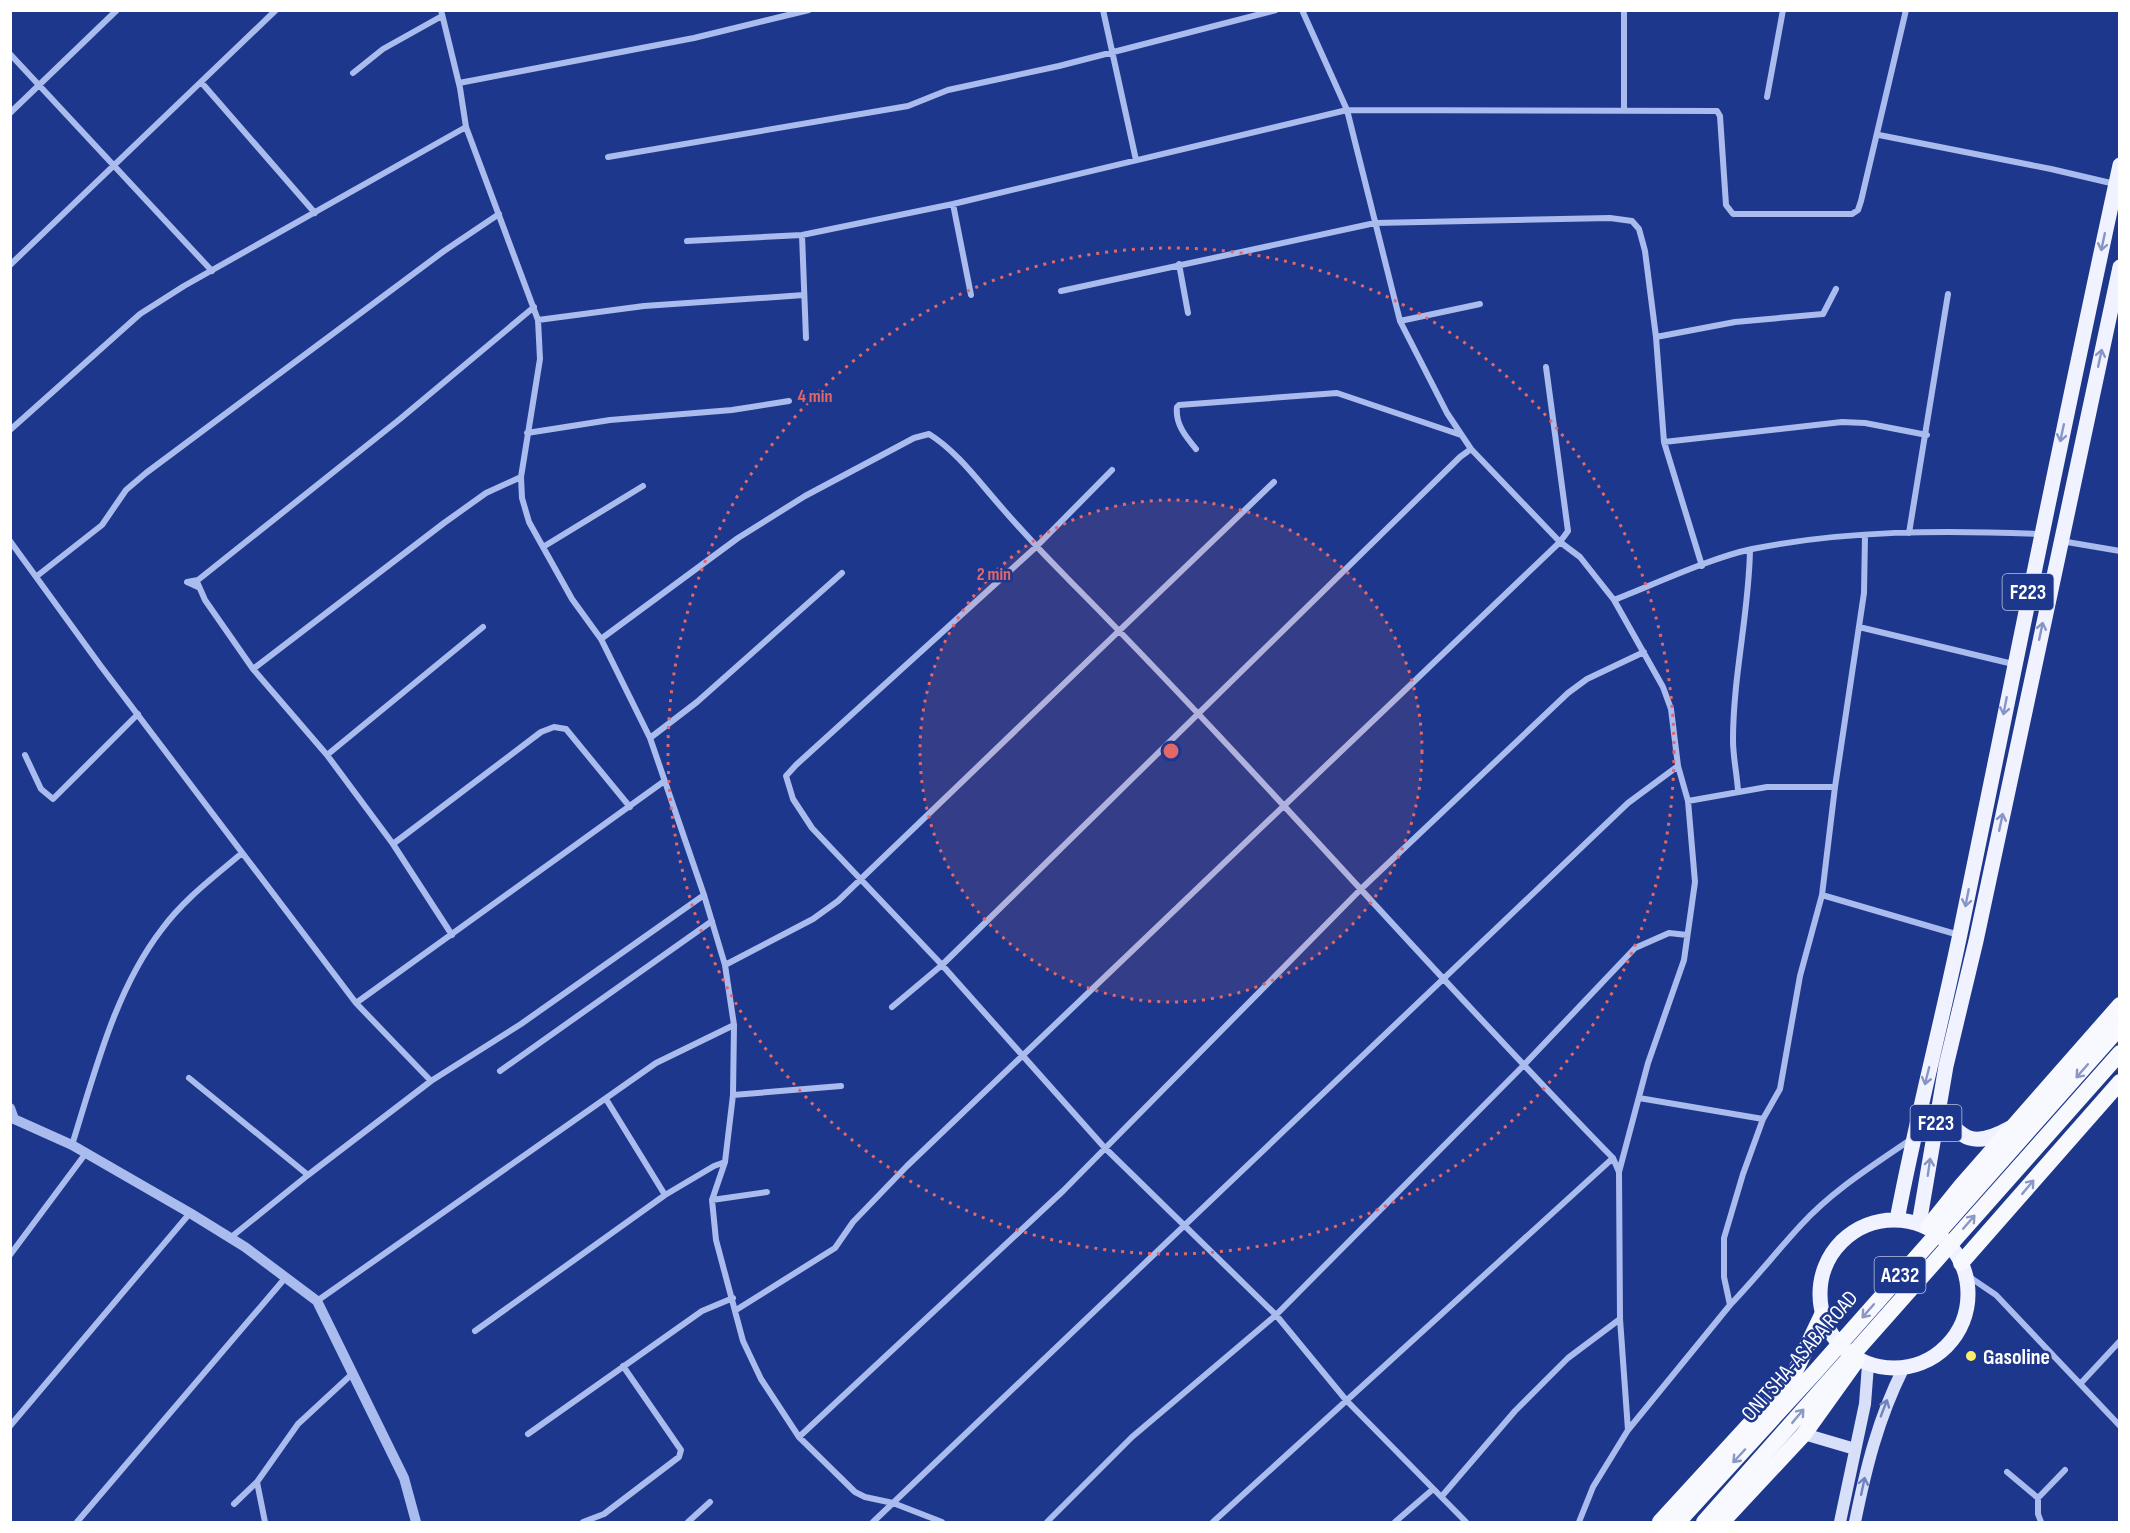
<svg xmlns="http://www.w3.org/2000/svg" width="2130" height="1533" font-family="'Sofia Sans Condensed',sans-serif">
  <style>
    .lines { fill: none; stroke-linecap: round; stroke-linejoin: round }
    .minor { stroke: #aabbed; stroke-width: 6 }
    .tertiary { stroke: #aabbed; stroke-width: 10 }
    .secondary { stroke: #d7dff9; stroke-width: 12 }
    .primary { stroke: #f0f3ff; stroke-width: 15 }
    .trunk { stroke: #f8f9ff; stroke-width: 16 }
    .trunk-bridge { stroke: #f8f9ff; stroke-width: 16 }
    .oneway { stroke: #8695c6 }
    .oneway2 { stroke: #8a98c6 }
    .oneway3 { stroke: #7183be }
    .ring { fill: none; stroke: #e26868; stroke-width: 3; stroke-dasharray: 3 6 }
    .poi-dot { fill: #fdf068; stroke: #1d378d; stroke-width: 2 }
    .labels { text-anchor: middle; stroke-width: 5; stroke-linejoin: round; paint-order: stroke }
    .shield { fill: #1d378d; stroke: #bbc3dd; stroke-width: 1.5 }
    .shield-label { font-size: 21px; font-weight: bold; fill: #fff }
    .street-label { font-size: 22px; fill: #fff; stroke: #1d378d }
    .poi-label { font-size: 22px; font-weight: bold; fill: #fff; stroke: #1d378d; text-anchor: start }
    .centre { fill: #e26868; stroke: #1d378d; stroke-width: 3 }
    .ring-label { font-size: 18px; text-anchor: middle; font-weight: bold; fill: #e26868; stroke: #1d378d; stroke-width: 5; stroke-linejoin: round; paint-order: stroke }
  </style>
  <rect width="100%" height="100%" fill="#1d378d"/>
  <g class="lines">
    <path class="minor" d="M441,10L460,88L466,127L538,320L540,359L521,477L522,498L529,522L572,599L601,639L650,738L704,895L725,965L734,1025L733,1095L725,1162L712,1200L716,1240L743,1341L761,1379L799,1437L855,1492L865,1497L893,1503L942,1522
      M1103,10L1136,160
      M1302,10L1347,110L1400,321L1447,413L1471,449L1560,542L1580,557L1614,600L1663,687L1671,709L1678,766L1688,801L1695,882L1684,960L1648,1063L1619,1172L1620,1319L1628,1430L1593,1487L1579,1522
      M1624,10V109
      M10,54L212,271
      M353,73L383,49L442,16
      M201,82L315,213
      M459,83L694,38L809,10
      M1767,97L1783,10
      M10,113L117,10
      M1879,135L2051,169L2115,184
      M608,157L908,106L948,90L1059,66L1276,10
      M953,204L971,295
      M802,235L806,338
      M687,241L802,235L953,204L1347,110L1717,111L1720,116L1726,205L1733,214H1852L1858,210L1861,201L1906,10
      M1179,264L1188,313
      M10,265L276,10
      M1061,291L1375,223L1610,218L1632,221L1639,229L1645,251L1656,337L1664,442L1702,566
      M538,320L644,306L804,295
      M1400,321L1480,304
      M1656,337L1735,322L1823,314L1836,289
      M10,430L140,314L184,286L466,127
      M527,433L610,420L732,410L789,401
      M1664,442L1842,422L1865,423L1927,435
      M1196,449C1186,437 1175,424 1177,407L1179,405L1337,393L1461,435
      M1112,470L1036,547L796,765L786,776L793,799L812,828L942,965L1104,1147L1276,1315L1346,1400L1466,1522
      M1909,533L1948,294
      M10,541L100,665L356,1003L431,1081
      M2061,541L2120,551
      M543,547L643,486
      M37,576L102,525L126,490L146,473L444,251L499,214
      M198,584L205,600L253,669L327,755L393,844L452,935
      M198,587L187,582L198,580L400,419L534,307
      M1614,600C1655,584 1710,558 1752,549C1846,530 1944,530 2040,534
      M1859,627L2013,664
      M601,639L738,538L805,496L914,438L929,434C955,450 976,478 996,501C1020,529 1045,556 1071,582C1257,769 1429,970 1613,1158L1619,1172
      M253,669L444,523L486,493L521,477
      M650,738L697,702L842,573
      M25,755L41,789L53,799L138,714
      M327,755L483,627
      M1738,791C1737,774 1733,757 1733,740C1733,676 1749,613 1750,550
      M1688,801L1767,787H1835
      M393,844L541,732L554,727L566,729L630,807
      M1822,895L1959,935
      M725,965L813,919L838,901L1274,482
      M356,1003L663,782
      M892,1007L942,965L1460,457L1471,449
      M500,1071L712,921
      M189,1078L308,1175
      M733,1095L841,1086
      M1639,1098L1763,1119
      M606,1099L665,1195
      M72,1145C95,1072 115,990 162,929C184,899 214,877 242,853
      M712,1200L767,1192
      M230,1238L308,1175L431,1081L521,1024L704,895
      M10,1255L86,1153
      M1965,1274L1996,1295L2120,1426
      M317,1301L656,1063L734,1025
      M1730,1305C1755,1279 1777,1251 1801,1225C1832,1191 1872,1166 1910,1140
      M736,1310L835,1248L853,1222L907,1166L1560,542L1568,531L1546,367
      M475,1331L665,1195L714,1166L725,1162
      M2081,1383L2120,1341
      M10,1426L190,1213
      M1628,1430L1730,1305L1724,1277V1238L1743,1174L1763,1119L1780,1089L1800,976L1822,895L1835,787L1864,593L1865,535
      M528,1434L702,1311L733,1298
      M799,1437L1063,1191L1361,889L1568,693L1587,679L1644,652
      M2007,1472L2038,1498
      M257,1482L265,1522
      M1442,1496L1515,1411L1568,1358L1620,1319
      M234,1504L257,1482L298,1424L352,1374
      M77,1522L286,1277
      M583,1522L604,1514L679,1457L681,1450L623,1366
      M688,1522L710,1502
      M873,1522L1628,803L1678,766
      M1047,1522L1132,1437L1276,1315L1523,1066L1635,948L1669,933L1687,935
      M1213,1522L1613,1158
      M1395,1522L1432,1490
      M2041,1522L2038,1514V1498L2065,1470"/>
    <path class="tertiary" d="M10,1108L14,1119L72,1145L190,1213L245,1247L317,1301L404,1478L416,1522"/>
    <path class="secondary" d="M1804,1434L1855,1449
      M1840,1522L1865,1404L1868,1365
      M1855,1522C1866,1468 1878,1419 1903,1369"/>
    <path class="primary" d="M1939,1110C1963,1141 1974,1148 2010,1128
      M1820 1294a74 74 0 1 1 148 0a74 74 0 1 1-148 0Z
      M1897,1220C1915,1124 1940,1030 1960,934C2013,677 2064,421 2120,165
      M1919,1224L1946,1066L1976,941L2120,267"/>
    <path class="trunk" d="M1928,1227L1961,1186L2120,1005
      M1961,1263L2120,1082
      M1660,1522L1792,1378L1822,1315
      M1722,1522L1804,1434L1857,1360"/>
    <path class="trunk-bridge" d="M1678,1522L1815,1372L2120,1027
      M1704,1522L2120,1053"/>
  </g>
  <defs><path id="oneway-shaft" d="M-6 0H5M1.5-3L5.5 0L1.5 3" fill="none" stroke-width="1.6" stroke-linecap="round" stroke-linejoin="round" transform="scale(1.5)"/></defs>
  <g class="oneway">
    <use href="#oneway-shaft" transform="translate(2103 242) rotate(102)"/>
    <use href="#oneway-shaft" transform="translate(2100 358) rotate(-78)"/>
    <use href="#oneway-shaft" transform="translate(2062 433) rotate(102)"/>
    <use href="#oneway-shaft" transform="translate(2041 631) rotate(-78)"/>
    <use href="#oneway-shaft" transform="translate(2005 706) rotate(101)"/>
    <use href="#oneway-shaft" transform="translate(2001 822) rotate(-78)"/>
    <use href="#oneway-shaft" transform="translate(1967 898) rotate(101)"/>
    <use href="#oneway-shaft" transform="translate(1927 1076) rotate(104)"/>
    <use href="#oneway-shaft" transform="translate(1929 1167) rotate(-82)"/>
  </g>
  <g class="oneway2">
    <use href="#oneway-shaft" transform="translate(2082 1071) rotate(131)"/>
    <use href="#oneway-shaft" transform="translate(2028 1187) rotate(-50)"/>
    <use href="#oneway-shaft" transform="translate(1969 1222) rotate(-49)"/>
    <use href="#oneway-shaft" transform="translate(1868 1311) rotate(131)"/>
    <use href="#oneway-shaft" transform="translate(1798 1416) rotate(-50)"/>
    <use href="#oneway-shaft" transform="translate(1739 1456) rotate(133)"/>
  </g>
  <g class="oneway3">
    <use href="#oneway-shaft" transform="translate(1884 1408) rotate(-69)"/>
    <use href="#oneway-shaft" transform="translate(1863 1486) rotate(-78)"/>
  </g>
  <circle cx="1171" cy="751" r="251" fill="#e26868" fill-opacity=".12"/>
  <g class="ring">
    <circle cx="1171" cy="751" r="251"/>
    <circle cx="1171" cy="751" r="503"/>
  </g>
  <circle class="poi-dot" cx="1971" cy="1356" r="6"/>
  <g class="labels">
    <g class="shield">
      <rect x="2002.5" y="574" width="51" height="36" rx="4.5"/>
      <rect x="1910.5" y="1105" width="51" height="36" rx="4.5"/>
      <rect x="1874.5" y="1257" width="51" height="36" rx="4.5"/>
    </g>
    <g class="shield-label">
      <text x="2028" y="599">F223</text>
      <text x="1936" y="1130">F223</text>
      <text x="1900" y="1282">A232</text>
    </g>
    <g class="street-label">
      <text transform="translate(1799 1355) rotate(-49)" y="8">ONITSHA-ASABA ROAD</text>
    </g>
    <g class="poi-label">
      <text x="1983" y="1364">Gasoline</text>
    </g>
  </g>
  <circle cx="1171" cy="751" r="9" class="centre"/>
  <g class="ring-label">
    <text x="815" y="402">4 min</text>
    <text x="994" y="580">2 min</text>
  </g>
  <rect width="2130" height="1533" fill="none" stroke="#ffffff" stroke-width="24"/>
</svg>
